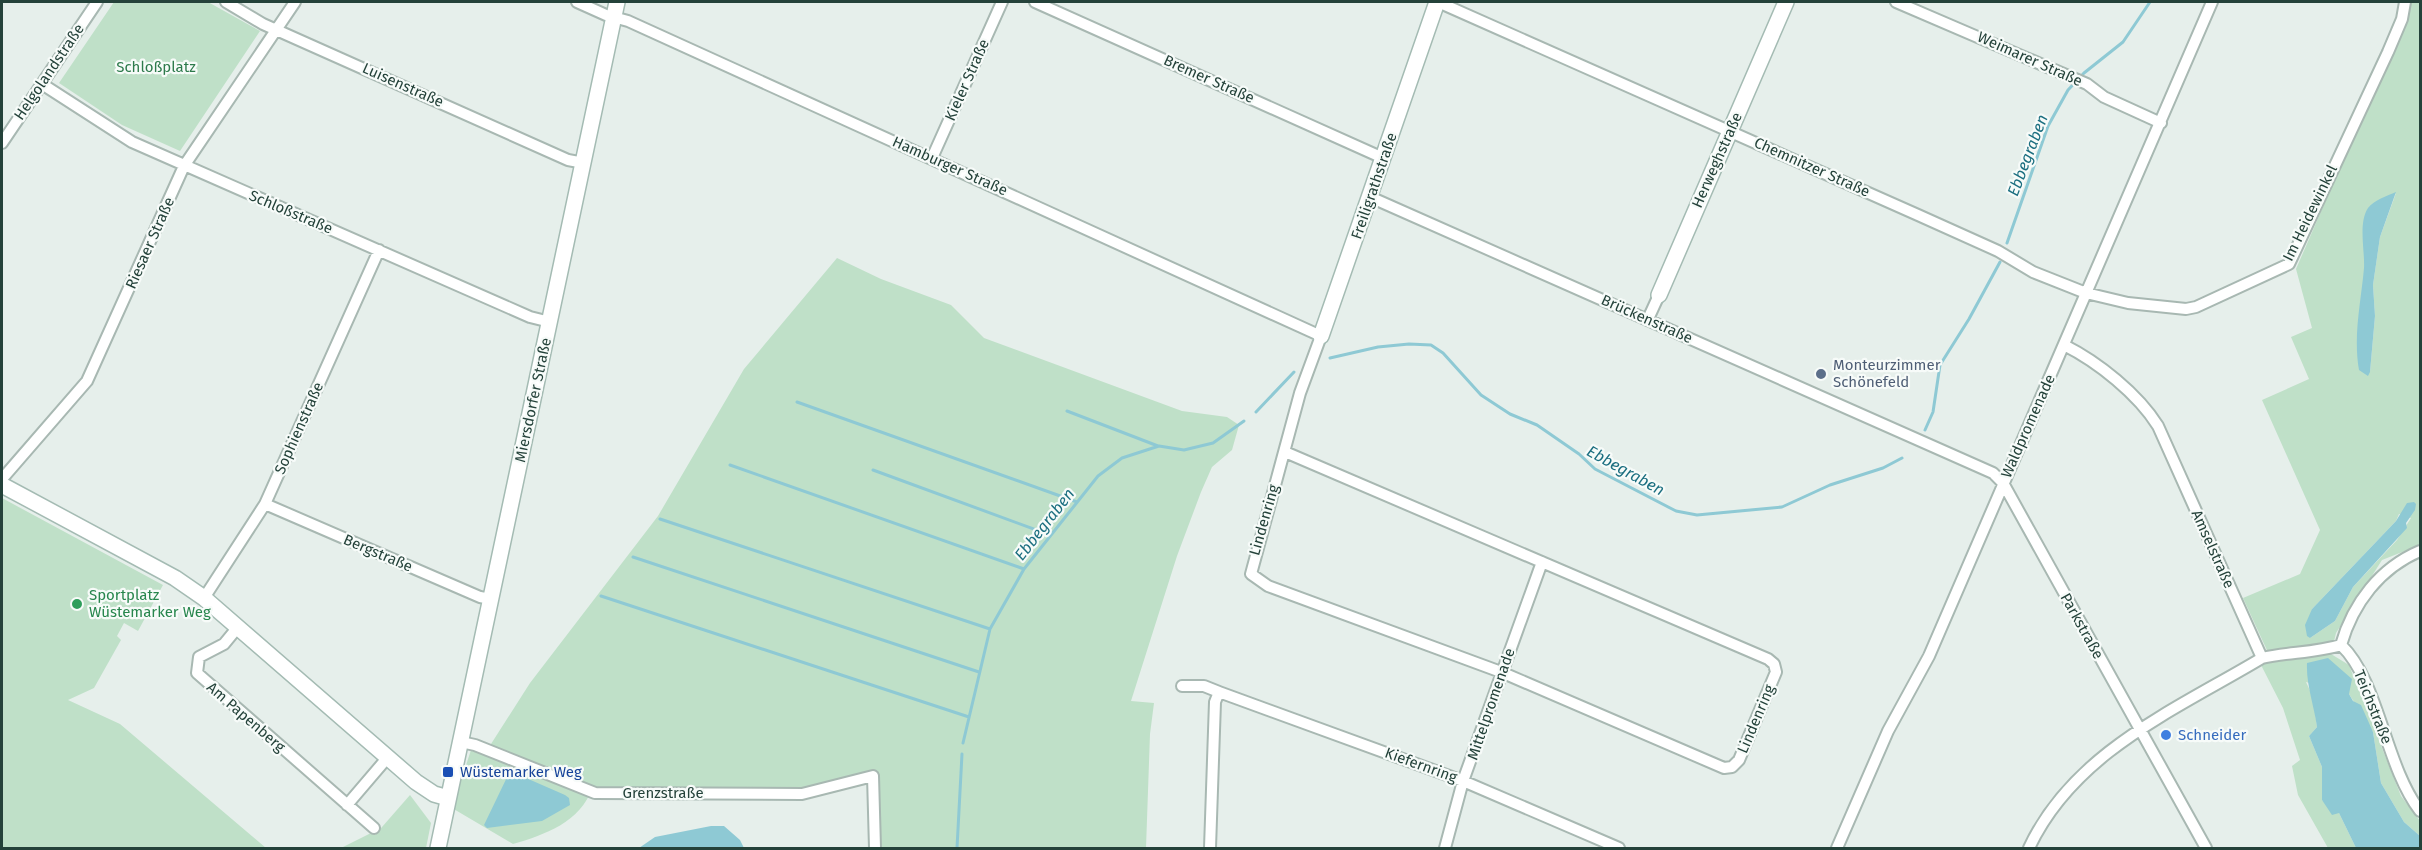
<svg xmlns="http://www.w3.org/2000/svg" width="2422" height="850" font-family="'Fira Sans',sans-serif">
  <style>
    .green { fill: #bfe0c8; fill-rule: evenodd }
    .water { fill: #8ec9d4 }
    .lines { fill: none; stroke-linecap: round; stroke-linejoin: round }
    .stream { stroke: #8ec9d4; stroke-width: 3 }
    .street-casing { stroke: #a8b8b2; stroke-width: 14 }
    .secondary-casing { stroke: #a4bbb3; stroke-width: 18 }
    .street { stroke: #fff; stroke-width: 10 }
    .secondary { stroke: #fff; stroke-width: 15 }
    .service-dot { fill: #5c6f8a; stroke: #f7fbf9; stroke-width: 2 }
    .leisure-dot { fill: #2e9e5b; stroke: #f7fbf9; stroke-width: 2 }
    .shop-dot { fill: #3f7fe0; stroke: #f7fbf9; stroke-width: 2 }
    .transit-dot { fill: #1a4fb4; stroke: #f7fbf9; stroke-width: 2 }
    .labels { text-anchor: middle; stroke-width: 4.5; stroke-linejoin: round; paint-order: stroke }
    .street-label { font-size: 15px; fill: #24423a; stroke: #f7fbf9 }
    .park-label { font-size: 15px; fill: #2d7a4b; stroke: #f7fbf9 }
    .service-label { font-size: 15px; fill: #4e5e75; stroke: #f7fbf9; text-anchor: start }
    .leisure-label { font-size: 15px; fill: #27864d; stroke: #f7fbf9; text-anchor: start }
    .shop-label { font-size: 15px; fill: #366cbe; stroke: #f7fbf9; text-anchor: start }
    .transit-label { font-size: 15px; fill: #164399; stroke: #f7fbf9; text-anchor: start }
    .water-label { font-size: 16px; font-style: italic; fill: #1c6f80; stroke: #f7fbf9 }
  </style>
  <rect width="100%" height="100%" fill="#e6efeb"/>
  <path class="green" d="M114,2H208L260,31L180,151L122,125L59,83Z
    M2409,2H2420V545L2382,560L2336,633L2331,654L2349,665L2401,796L2420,821V836L2404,822L2381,783L2373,732L2349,694L2306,682L2313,697L2317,727L2309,736L2322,767V800L2339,813L2356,848H2328L2298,795L2292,766L2300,760L2283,708L2261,665L2271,659L2243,598L2300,574L2320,530L2262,400L2309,379L2291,337L2312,328L2296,269L2410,7ZM2396,193L2380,237L2373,285L2375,316L2370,372L2364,221ZM2399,514L2411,518L2397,540L2353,587L2335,621L2310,638L2312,609L2396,521Z
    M837,258L881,279L951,305L984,338L1182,411L1227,417L1239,425L1232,450L1212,467L1201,492L1177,556L1131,701L1154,703L1150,734L1146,848H878L879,773H868L802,792L592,788C581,822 544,835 513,844L452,808L471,750L491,744L530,683L658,516L744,369Z
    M2,498L163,585L138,631L124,623L117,636L121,640L94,688L68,700L120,724L266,848H2Z
    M410,795L431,823L426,848H341L371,833L375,835Z"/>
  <path class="water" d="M2396,192L2380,237L2373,285L2375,316L2370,372L2368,376L2359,370C2353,336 2361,302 2364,268C2365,251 2358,223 2368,208C2374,200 2387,196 2396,192Z
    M2414,502L2416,504L2415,510L2406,523L2407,528L2353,587L2335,621L2310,638L2307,636L2305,625L2312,609L2396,521L2407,503Z
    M2328,658L2352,679L2349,694L2353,701L2361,705L2373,732L2381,783L2404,822L2420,836V848H2356L2339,813L2332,815L2322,800V767L2309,736L2317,727C2314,705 2306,685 2307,663Z
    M510,771L565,795L569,798L570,805L542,821L487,828L484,825Z
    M711,826H724L740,840L744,848H639L655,837Z"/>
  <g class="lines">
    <path class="stream" d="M2007,243L2048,126L2068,90L2084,73L2123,42L2150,2
      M1330,358L1378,347L1409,344L1431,345L1443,353L1481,395L1510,414L1537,425L1579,454L1595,469L1676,511L1697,515L1782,507L1830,485L1883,468L1902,458
      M797,402L1077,502
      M1067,411L1158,446
      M1256,412L1294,372
      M1925,430L1933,412L1940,365L1969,319L2000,262
      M730,465L1024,569
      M873,470L1050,535
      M660,519L990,629
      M633,557L979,672
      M601,596L969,717
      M963,743L990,629L1024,569L1098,476L1122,458L1159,446L1184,450L1213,443L1244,421
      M957,848L962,754"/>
    <g class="street-casing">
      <path id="street" d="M226,2L263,24L568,160L584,163
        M577,2L606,15L628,21L1321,336L1300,393L1251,574L1268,586L1501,672L1724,768L1732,767L1739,760L1776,672L1774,664L1768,659L1285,452
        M1035,2L1383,158
        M1438,2L1918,215L1998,251L2033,272L2086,293L2128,303L2186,309L2196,307L2289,264L2388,52L2402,19L2405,2
        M1896,2L2087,84L2104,97L2161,123
        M42,84L132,142L530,317L550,322
        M2,143L97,2
        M932,158L1002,2
        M1370,197L1993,473L2003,483L2206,848
        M1648,319L1659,295
        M2064,345C2098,362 2138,394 2158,426L2262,658
        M2,479L87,381L184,166L295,2
        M265,504L480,597L491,599
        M204,598L265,504L379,250
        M238,627L224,644L199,657L197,673L374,828
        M2341,645C2379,681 2385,766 2420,811
        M2341,645C2353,603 2380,568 2420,551
        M1182,686H1204L1219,692
        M461,742L475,745L595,793L802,794L873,776L875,848
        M347,805L388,757
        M1210,848L1215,702L1219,692L1463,781L1619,848
        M1445,848L1463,781L1542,562
        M1837,848L1888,731L1929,656L2212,2
        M2029,848C2074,752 2175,710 2262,658C2288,652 2315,653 2341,645"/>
    </g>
    <g class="secondary-casing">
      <path id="secondary" d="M1659,295L1786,2
        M1321,336L1437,2
        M2,485L175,578L204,598L416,782L434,794L448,798
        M438,848L617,2"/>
    </g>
    <use href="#street" class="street"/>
    <use href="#secondary" class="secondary"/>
  </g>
  <circle class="service-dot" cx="1821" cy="374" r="6"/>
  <circle class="leisure-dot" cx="77" cy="604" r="6"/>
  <circle class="shop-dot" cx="2166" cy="735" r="6"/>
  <rect class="transit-dot" x="442" y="766" width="12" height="12" rx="3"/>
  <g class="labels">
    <g class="street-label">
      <text transform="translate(2030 59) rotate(24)" y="5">Weimarer Straße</text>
      <text transform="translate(49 72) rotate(-56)" y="5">Helgolandstraße</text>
      <text transform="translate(1209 79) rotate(24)" y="5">Bremer Straße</text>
      <text transform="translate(967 80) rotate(-66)" y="5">Kieler Straße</text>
      <text transform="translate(403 85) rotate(24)" y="5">Luisenstraße</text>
      <text transform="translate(1717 160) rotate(-66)" y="5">Herweghstraße</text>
      <text transform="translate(950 166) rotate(24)" y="5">Hamburger Straße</text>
      <text transform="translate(1812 167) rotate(24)" y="5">Chemnitzer Straße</text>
      <text transform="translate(1374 186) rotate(-71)" y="5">Freiligrathstraße</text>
      <text transform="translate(291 212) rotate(23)" y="5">Schloßstraße</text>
      <text transform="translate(2310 213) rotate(-64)" y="5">Im Heidewinkel</text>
      <text transform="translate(150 243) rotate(-66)" y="5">Riesaer Straße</text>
      <text transform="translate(1647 319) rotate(24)" y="5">Brückenstraße</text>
      <text transform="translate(533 400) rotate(-78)" y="5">Miersdorfer Straße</text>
      <text transform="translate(2028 426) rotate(-66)" y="5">Waldpromenade</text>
      <text transform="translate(299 428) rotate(-66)" y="5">Sophienstraße</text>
      <text transform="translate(1264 520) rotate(-74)" y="5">Lindenring</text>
      <text transform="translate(2213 549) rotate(66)" y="5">Amselstraße</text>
      <text transform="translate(378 553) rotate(23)" y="5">Bergstraße</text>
      <text transform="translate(2082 626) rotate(61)" y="5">Parkstraße</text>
      <text transform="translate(1491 704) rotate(-71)" y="5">Mittelpromenade</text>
      <text transform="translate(2373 707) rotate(68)" y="5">Teichstraße</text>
      <text transform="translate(246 717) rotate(41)" y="5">Am Papenberg</text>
      <text transform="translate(1756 719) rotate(-67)" y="5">Lindenring</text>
      <text transform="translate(1421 765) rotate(20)" y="5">Kiefernring</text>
      <text x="663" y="798">Grenzstraße</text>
    </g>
    <g class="park-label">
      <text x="156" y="72">Schloßplatz</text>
    </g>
    <g class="service-label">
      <text x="1833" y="370">Monteurzimmer<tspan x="1833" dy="17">Schönefeld</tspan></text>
    </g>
    <g class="leisure-label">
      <text x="89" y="600">Sportplatz<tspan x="89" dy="17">Wüstemarker Weg</tspan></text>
    </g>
    <g class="shop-label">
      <text x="2178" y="740">Schneider</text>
    </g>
    <g class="transit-label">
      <text x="460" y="777">Wüstemarker Weg</text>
    </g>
    <g class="water-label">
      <text transform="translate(2027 155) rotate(-69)" y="6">Ebbegraben</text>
      <text transform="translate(1626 470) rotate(29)" y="6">Ebbegraben</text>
      <text transform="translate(1044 524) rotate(-52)" y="6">Ebbegraben</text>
    </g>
  </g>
  <rect width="2422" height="850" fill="none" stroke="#24423a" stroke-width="6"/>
</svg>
